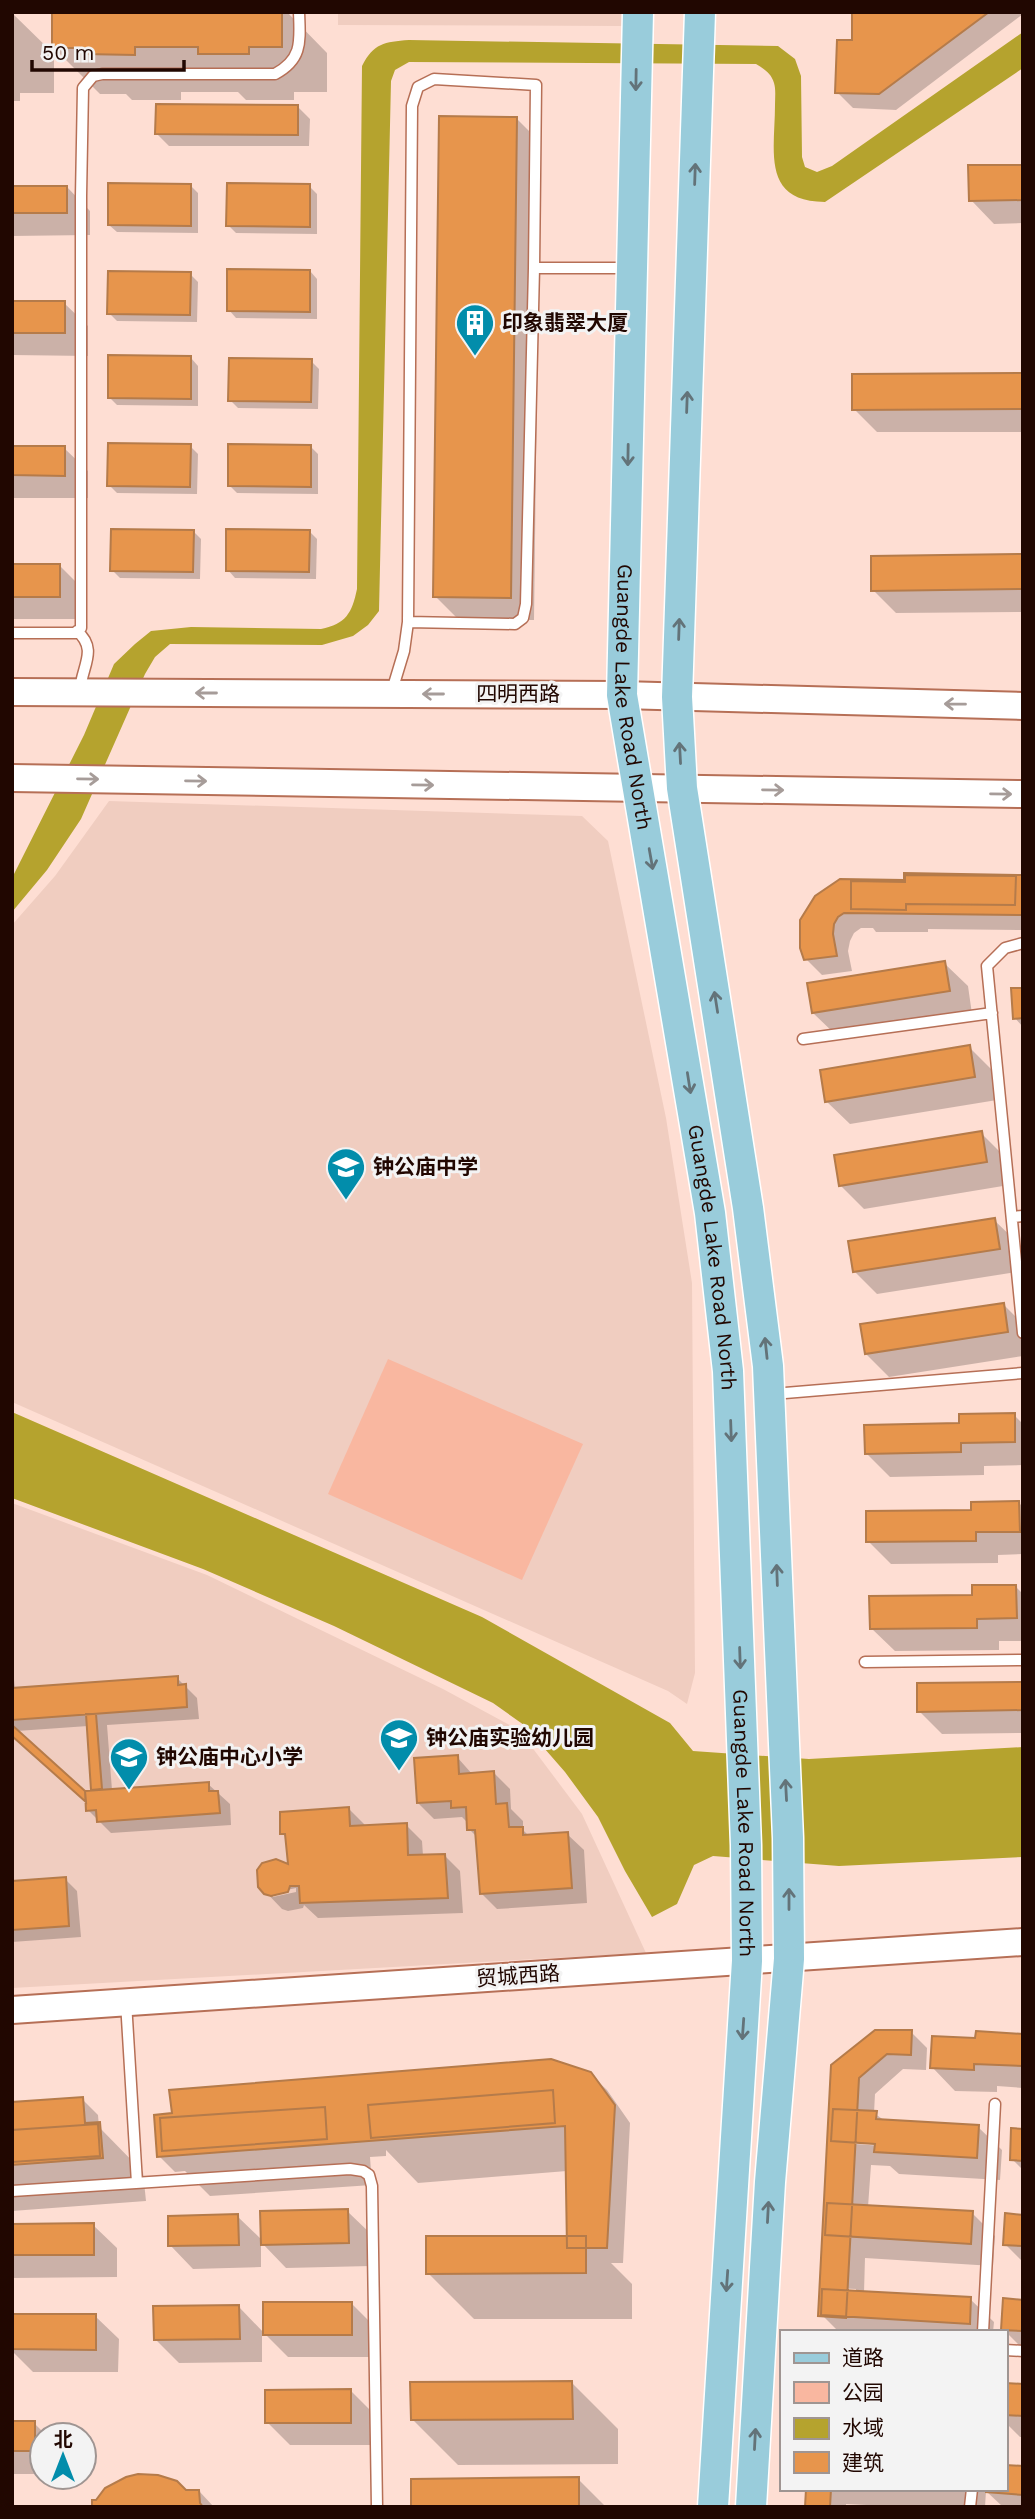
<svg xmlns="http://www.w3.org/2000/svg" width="1035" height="2519" font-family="'Work Sans','Noto Sans SC',sans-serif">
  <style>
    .built { fill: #f0cdc0 }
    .green { fill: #f9b7a0 }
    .water { fill: #b5a32e }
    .shadow { fill: #0003; fill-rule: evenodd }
    .building { fill: #e7954c; stroke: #b57b4a; stroke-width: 2 }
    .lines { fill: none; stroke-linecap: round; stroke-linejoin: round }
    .service-casing { stroke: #b66f56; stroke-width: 13 }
    .secondary-casing { stroke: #b66f56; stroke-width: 30 }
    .primary-casing { stroke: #fff; stroke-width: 33 }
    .service { stroke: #fff; stroke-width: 10 }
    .secondary { stroke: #fff; stroke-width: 26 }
    .primary { stroke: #99ccdb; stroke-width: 30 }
    .oneway { stroke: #637379 }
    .oneway2 { stroke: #a69c99 }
    .labels { text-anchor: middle; stroke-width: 6; stroke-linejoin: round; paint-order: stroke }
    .poi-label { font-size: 21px; font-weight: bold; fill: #210701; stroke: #f3f3f3; text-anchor: start }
    .street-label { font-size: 21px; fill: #210701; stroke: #f3f3f3 }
  </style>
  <rect width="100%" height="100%" fill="#feded3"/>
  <path class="built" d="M338,12H623L622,26L338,25Z
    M109,801L582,816L608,841L666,1118L692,1283L695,1673L687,1704L668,1691L12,1402V925L55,876Z
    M12,1503L207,1575L443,1689L519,1730L582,1814L646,1953L12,1988Z"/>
  <path class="green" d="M388,1359L583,1444L522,1580L328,1494Z"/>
  <path class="water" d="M1023,32V68L825,202C761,202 775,150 775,105C775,98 776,89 774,83C771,73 764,69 756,64L409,62L395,70L391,81L379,611L368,625L353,636L322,645L170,644L155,657L145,674L81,819L47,870L12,912V878L84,735L114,664L135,644L151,631L191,627L321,629C346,624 352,613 357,589L362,66C374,43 384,42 409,40L778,46L795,59L801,76L802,157L805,167L817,172L832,166Z
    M12,1412L482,1617L670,1723L693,1751L809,1759L1023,1747V1857L839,1866L713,1856L694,1865L677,1904L652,1917L625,1871L598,1817L565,1772L524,1725L493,1703L334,1626L203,1569L12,1498Z"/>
  <path class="shadow" d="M54,12H287L327,53V92H294V100H246L238,92H181V100H132L126,94H100L54,48Z
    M854,12H1023V14L896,110L853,108L837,92L853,42Z
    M12,13L54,54V93H20V101H12Z
    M298,107L310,119L309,146H169L157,134Z
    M517,119L540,142L534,620L458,619L435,596Z
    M1023,166V223L994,224L971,200Z
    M191,186L198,193V233L117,232L109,225Z
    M309,186L317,194V234L236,233L228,225Z
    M12,187H67L90,211V235L12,236Z
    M310,271L317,279V319L236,318L229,310Z
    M190,274L198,282L197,322L117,321L109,313Z
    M12,303H64L88,326V356L12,355Z
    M191,358L198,366V406L117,405L109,397Z
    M311,361L319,369L318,409L238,408L230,400Z
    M1023,375V432H877L854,409Z
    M190,446L198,454L197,494L117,493L109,485Z
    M311,447L318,454V494L237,493L229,485Z
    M12,448H64L88,471V498H12Z
    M193,531L201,539L200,579L120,578L112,570Z
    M309,531L317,539L316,579L235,578L228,570Z
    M1023,556V612L896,613L873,590Z
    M12,566H60L83,589V619H12Z
    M1023,876V930L928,929V932H876L873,928H861L854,933L850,941L848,951L852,971L822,975L806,959L807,909L824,890L841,880L853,883Z
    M944,963L968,986L972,1014L837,1036L813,1013Z
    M1023,989V1027L1015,1018Z
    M969,1047L992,1070L997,1100L850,1124L826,1101Z
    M981,1133L1004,1156L1009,1185L864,1209L841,1186Z
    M994,1220L1018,1243L1022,1271L877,1294L854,1271Z
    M1003,1304L1023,1324V1356L889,1377L866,1354Z
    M1014,1415L1023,1424V1465L984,1466V1475L890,1477L867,1454L961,1425Z
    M1019,1503L1023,1507V1554L998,1555V1563L891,1564L868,1541L973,1512Z
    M1016,1587L1023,1594V1641H999V1650L895,1651L871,1628Z
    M12,1657L15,1690L177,1678L197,1698L199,1719L107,1725L112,1790L208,1784L230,1804L231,1825L111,1833L88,1810V1803L12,1735ZM88,1726L93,1792H84L17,1731Z
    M1023,1684V1733L942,1734L919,1711Z
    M457,1757L473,1775L494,1773L510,1789L511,1809L523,1821V1830L530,1837L567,1834L584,1850L587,1903L497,1909L481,1893L478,1838L469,1829L468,1823L462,1817L434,1819L418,1803Z
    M349,1809L365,1825H406L422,1841L423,1856L444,1855L460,1871L463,1913L318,1918L304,1905L303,1908L288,1911L282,1909L260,1886L290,1867L287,1838L282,1833ZM296,1888V1892L273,1897V1893Z
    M65,1879L77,1891L81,1937L12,1942V1883Z
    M911,2032L927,2048L926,2070L903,2069L875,2094L874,2113L885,2121L978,2127L1002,2150L1000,2180L899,2174L890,2166L871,2165L868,2207L972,2213L995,2236L993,2266L865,2258L864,2293L970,2299L994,2322L993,2332H839L822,2315L833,2066ZM855,2141L883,2142V2146L855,2144ZM835,2288L856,2289V2292L835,2291Z
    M1023,2036V2088L997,2086V2092L955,2091L932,2067L977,2040Z
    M590,2074L607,2090L630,2123L623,2263H611L632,2284V2319H474L428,2273L569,2238L567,2171L418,2183L386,2150V2156L370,2157L372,2185L210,2196L185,2171L175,2172L159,2156Z
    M82,2099L98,2115L99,2127L143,2172L146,2201L12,2211V2104Z
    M1023,2131V2170L1012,2159Z
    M347,2211L371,2234V2266L286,2268L261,2242V2267L193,2269L170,2245L237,2216L263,2241Z
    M1023,2216V2262L1005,2244Z
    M12,2225H93L117,2248V2277L12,2278Z
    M1023,2301V2349L1003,2329Z
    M351,2303L375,2327L374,2357H288L262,2331V2362L179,2363L155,2339L239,2307L265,2334Z
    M12,2316H95L119,2339L118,2372H33L12,2351Z
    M572,2383L618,2429V2464L458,2465L412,2419Z
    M1005,2385L1023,2386V2437H1020L1005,2422Z
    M351,2391L374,2414V2445H290L267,2422Z
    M12,2423H34L46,2435H42V2474H12Z
    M1023,2468V2507H1003L986,2491L985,2507H907L846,2504V2507H807L808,2489H1005Z
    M578,2479L606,2507H413Z
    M199,2491L214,2507H94L186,2492Z"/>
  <path class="building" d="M52,12H282V47H249V54H198V47H135V55L84,54V48H52Z
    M852,12H989L879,94L835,93L837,40H852Z
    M156,104L298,105V135L155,134Z
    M439,116L517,117L511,598L433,597Z
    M968,165H1023V200L969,201Z
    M108,183L191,184V226L108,225Z
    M227,183L310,184V227L226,226Z
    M12,186H67V213H12Z
    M227,269L310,270V312L227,311Z
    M108,271L191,272L190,315L107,314Z
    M12,301H65V333H12Z
    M108,355L191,356V399L108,398Z
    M229,358L312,359L311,402L228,401Z
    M1023,373V409L852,410V374Z
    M108,443L191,444L190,487L107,486Z
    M228,444L311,445V487L228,486Z
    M12,446H65V476L12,475Z
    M111,529L194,530L193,572L110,571Z
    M226,529L310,530L309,572L226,571Z
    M1023,554V589L871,591V556Z
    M12,564H60V597H12Z
    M904,873L1023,875V915L844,913L838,917L834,924L833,934L837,956L804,960L800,948V920L815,896L840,879L904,880Z
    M905,875L1016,876L1015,905L906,904V910L851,909V881L905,882Z
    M945,961L950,991L812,1013L807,983Z
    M1011,988H1023V1018L1013,1019Z
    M970,1045L975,1077L825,1102L820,1070Z
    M982,1131L987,1162L839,1186L834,1155Z
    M995,1218L1000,1249L853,1272L848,1241Z
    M1004,1303L1008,1332L865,1354L860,1324Z
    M1015,1413V1442L961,1443V1452L865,1454L864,1425L959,1423V1414Z
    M1019,1501L1020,1532H976V1541L866,1542V1511L971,1510V1502Z
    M972,1585H1016L1017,1618L977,1619V1628L870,1629L869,1596L972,1595Z
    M178,1676V1685L186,1684L187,1707L12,1720V1688Z
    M1023,1682V1710L917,1712V1683Z
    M86,1714H96L102,1789L91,1790Z
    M12,1725L85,1791L86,1802L12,1736Z
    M458,1755L459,1774L494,1771L496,1804L507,1803L509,1827H523V1835L568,1832L572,1888L480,1894L475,1830H467L466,1807L451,1808V1801L417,1803L414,1758Z
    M209,1782V1791H218L220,1813L97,1822L96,1810L86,1811L85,1791Z
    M349,1807L350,1826L407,1823L408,1855L445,1854L448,1898L300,1903L299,1886H290L288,1892L271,1896L264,1894L258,1887L257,1870L262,1863L276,1859L288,1864L285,1834H280V1812Z
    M66,1877L69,1926L12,1930V1881Z
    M875,2030H912L911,2055L887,2054L859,2078L846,2318L818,2316L831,2065Z
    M976,2031L1023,2034V2066L974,2064V2070L930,2068L932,2036L975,2038Z
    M551,2059L591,2072L615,2105L607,2248H567L565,2126L157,2157L154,2115L172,2113L169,2090Z
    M553,2090L555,2123L371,2138L368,2105Z
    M83,2097L85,2123L100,2122L103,2158L12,2165V2102Z
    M325,2107L327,2139L162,2151L160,2118Z
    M833,2109L877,2111L876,2119L979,2125L977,2158L874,2152L875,2144L831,2141Z
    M98,2124L100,2156L12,2162V2130Z
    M1011,2128L1023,2129V2161L1010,2160Z
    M827,2203L973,2211L971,2244L825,2235Z
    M348,2209L349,2243L261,2245L260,2211Z
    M1005,2213L1023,2215V2246L1003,2245Z
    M238,2214L239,2245L168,2246V2216Z
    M94,2223V2255H12V2224Z
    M426,2236H586V2273L426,2274Z
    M822,2289L971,2297L970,2324L821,2315Z
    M1003,2298L1023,2300V2331L1001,2330Z
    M263,2302H352V2335H263Z
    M239,2305L240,2339L154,2340L153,2306Z
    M12,2314H96V2350L12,2349Z
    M572,2381L573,2419L411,2420L410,2382Z
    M1005,2383L1023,2384V2416L1005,2415Z
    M351,2389V2423H265V2390Z
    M12,2421H35V2451H12Z
    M1005,2465L1023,2466V2495L986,2492V2489H1005Z
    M138,2474L158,2475L177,2481L186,2490H199L200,2503L203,2507H92V2500H96L105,2488L126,2477Z
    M579,2477V2507H411V2479Z
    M806,2489H831L830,2507H805Z"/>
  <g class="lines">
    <g class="service-casing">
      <path id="service" d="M408,622L515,624L523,618L526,604L534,268
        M77,631C99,650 81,667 80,691
        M12,633H76L81,628V196L83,88L93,76L102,74H275C303,59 300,41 299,12
        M391,694L404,651L408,622L412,106L418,87L434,79L536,85L534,268H628
        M1023,943L1005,948L987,966L1023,1333
        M803,1039L992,1013
        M1012,1217L1023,1216
        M773,1394L1023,1373
        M865,1662L1023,1660
        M126,2002L137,2183
        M12,2191L350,2169L363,2171L369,2175L372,2186L377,2507
        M983,2332L995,2104
        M1005,2350L1023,2351
        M970,2507L972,2489"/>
    </g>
    <g class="secondary-casing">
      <path id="secondary" d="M12,692L622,695L1023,706
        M12,778L1023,794
        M12,2010L1023,1942"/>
    </g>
    <g class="primary-casing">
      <g id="primary">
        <path id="s1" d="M638,12L622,695L710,1213L728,1371L746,1845L747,1961L713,2507"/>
        <path d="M700,12L677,697L682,788L748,1208L768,1366L788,1838L789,1959L770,2182L751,2507"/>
      </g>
    </g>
    <use href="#service" class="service"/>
    <use href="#secondary" class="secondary"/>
    <use href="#primary" class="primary"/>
  </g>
  <defs><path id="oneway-shaft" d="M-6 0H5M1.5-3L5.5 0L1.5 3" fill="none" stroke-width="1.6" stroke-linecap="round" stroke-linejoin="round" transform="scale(1.75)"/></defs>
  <g class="oneway">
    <use href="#oneway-shaft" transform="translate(636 80) rotate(91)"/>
    <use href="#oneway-shaft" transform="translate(695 174) rotate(-88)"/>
    <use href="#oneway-shaft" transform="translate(687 402) rotate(-88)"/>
    <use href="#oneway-shaft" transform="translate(628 455) rotate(91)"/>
    <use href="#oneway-shaft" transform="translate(679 629) rotate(-88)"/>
    <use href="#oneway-shaft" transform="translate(680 753) rotate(-93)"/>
    <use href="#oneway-shaft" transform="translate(651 859) rotate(80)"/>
    <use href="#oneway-shaft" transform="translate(716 1002) rotate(-99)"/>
    <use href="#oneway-shaft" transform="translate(689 1083) rotate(81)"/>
    <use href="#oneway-shaft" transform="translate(766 1348) rotate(-96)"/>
    <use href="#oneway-shaft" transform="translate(731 1431) rotate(88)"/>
    <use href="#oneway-shaft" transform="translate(777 1575) rotate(-92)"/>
    <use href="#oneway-shaft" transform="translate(740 1658) rotate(88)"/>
    <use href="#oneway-shaft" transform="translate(786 1790) rotate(-93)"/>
    <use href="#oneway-shaft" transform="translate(789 1899) rotate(-90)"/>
    <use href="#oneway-shaft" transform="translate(743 2029) rotate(94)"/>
    <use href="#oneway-shaft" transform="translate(768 2212) rotate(-87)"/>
    <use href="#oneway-shaft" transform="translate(727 2281) rotate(94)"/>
    <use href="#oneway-shaft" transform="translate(755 2439) rotate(-87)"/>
  </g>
  <g class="oneway2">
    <use href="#oneway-shaft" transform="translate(206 693) rotate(-180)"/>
    <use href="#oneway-shaft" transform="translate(433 694) rotate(-180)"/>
    <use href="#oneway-shaft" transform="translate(955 704) rotate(-179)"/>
    <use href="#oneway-shaft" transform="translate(88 779) rotate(1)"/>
    <use href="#oneway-shaft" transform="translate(196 781) rotate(1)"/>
    <use href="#oneway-shaft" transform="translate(423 785) rotate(1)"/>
    <use href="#oneway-shaft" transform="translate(773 790) rotate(1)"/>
    <use href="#oneway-shaft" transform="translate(1001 794) rotate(1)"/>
  </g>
  <defs>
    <g id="building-pin" transform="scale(2.0125)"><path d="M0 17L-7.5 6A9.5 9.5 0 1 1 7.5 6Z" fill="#028dab" stroke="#f3f3f3"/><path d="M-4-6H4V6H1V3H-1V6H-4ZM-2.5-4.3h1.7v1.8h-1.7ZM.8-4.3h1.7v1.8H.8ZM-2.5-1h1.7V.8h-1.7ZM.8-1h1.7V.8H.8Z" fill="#fff"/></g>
    <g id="school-pin" transform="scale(2.0125)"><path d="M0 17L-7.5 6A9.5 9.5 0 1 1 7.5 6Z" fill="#028dab" stroke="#f3f3f3"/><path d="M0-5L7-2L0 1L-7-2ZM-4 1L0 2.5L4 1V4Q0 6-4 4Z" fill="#fff"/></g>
  </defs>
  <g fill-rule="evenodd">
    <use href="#building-pin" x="475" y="323"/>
    <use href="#school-pin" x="346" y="1167"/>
    <use href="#school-pin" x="399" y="1738"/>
    <use href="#school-pin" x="129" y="1757"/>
  </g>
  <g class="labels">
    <g class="poi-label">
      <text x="502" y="330">印象翡翠大厦</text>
      <text x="373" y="1174">钟公庙中学</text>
      <text x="426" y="1745">钟公庙实验幼儿园</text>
      <text x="156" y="1764">钟公庙中心小学</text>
    </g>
    <g class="street-label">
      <text x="518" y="701">四明西路</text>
      <text dy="7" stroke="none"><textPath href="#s1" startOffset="686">Guangde Lake Road North</textPath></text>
      <text dy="7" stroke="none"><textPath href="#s1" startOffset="1253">Guangde Lake Road North</textPath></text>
      <text dy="7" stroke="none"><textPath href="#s1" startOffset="1820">Guangde Lake Road North</textPath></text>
      <text transform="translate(518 1976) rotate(-4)" y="7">贸城西路</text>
    </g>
  </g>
  <rect width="1035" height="2519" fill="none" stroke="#210701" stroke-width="28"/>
  <rect x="780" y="2330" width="228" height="161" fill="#f3f3f3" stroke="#9f9592" stroke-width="2"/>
  <rect x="794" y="2353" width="35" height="10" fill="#99ccdb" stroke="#9f9592" stroke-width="2"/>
  <text x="842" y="2365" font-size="21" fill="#210701">道路</text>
  <rect x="794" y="2382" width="35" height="21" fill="#f9b7a0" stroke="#9f9592" stroke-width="2"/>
  <text x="842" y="2400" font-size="21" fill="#210701">公园</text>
  <rect x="794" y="2418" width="35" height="21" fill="#b5a32e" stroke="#9f9592" stroke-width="2"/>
  <text x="842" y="2435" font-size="21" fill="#210701">水域</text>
  <rect x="794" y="2452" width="35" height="21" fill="#e7954c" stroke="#9f9592" stroke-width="2"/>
  <text x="842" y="2470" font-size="21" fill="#210701">建筑</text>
  <g transform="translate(63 2456)"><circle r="33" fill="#f3f3f3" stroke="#9f9592" stroke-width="2"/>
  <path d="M0-5L12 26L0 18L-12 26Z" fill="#028dab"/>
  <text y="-10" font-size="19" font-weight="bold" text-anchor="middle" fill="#210701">北</text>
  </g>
  <path d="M32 60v10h152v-10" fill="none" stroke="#210701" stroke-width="3.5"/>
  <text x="42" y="60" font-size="21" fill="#210701" stroke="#f3f3f3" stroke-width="5" paint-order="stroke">50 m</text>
</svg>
